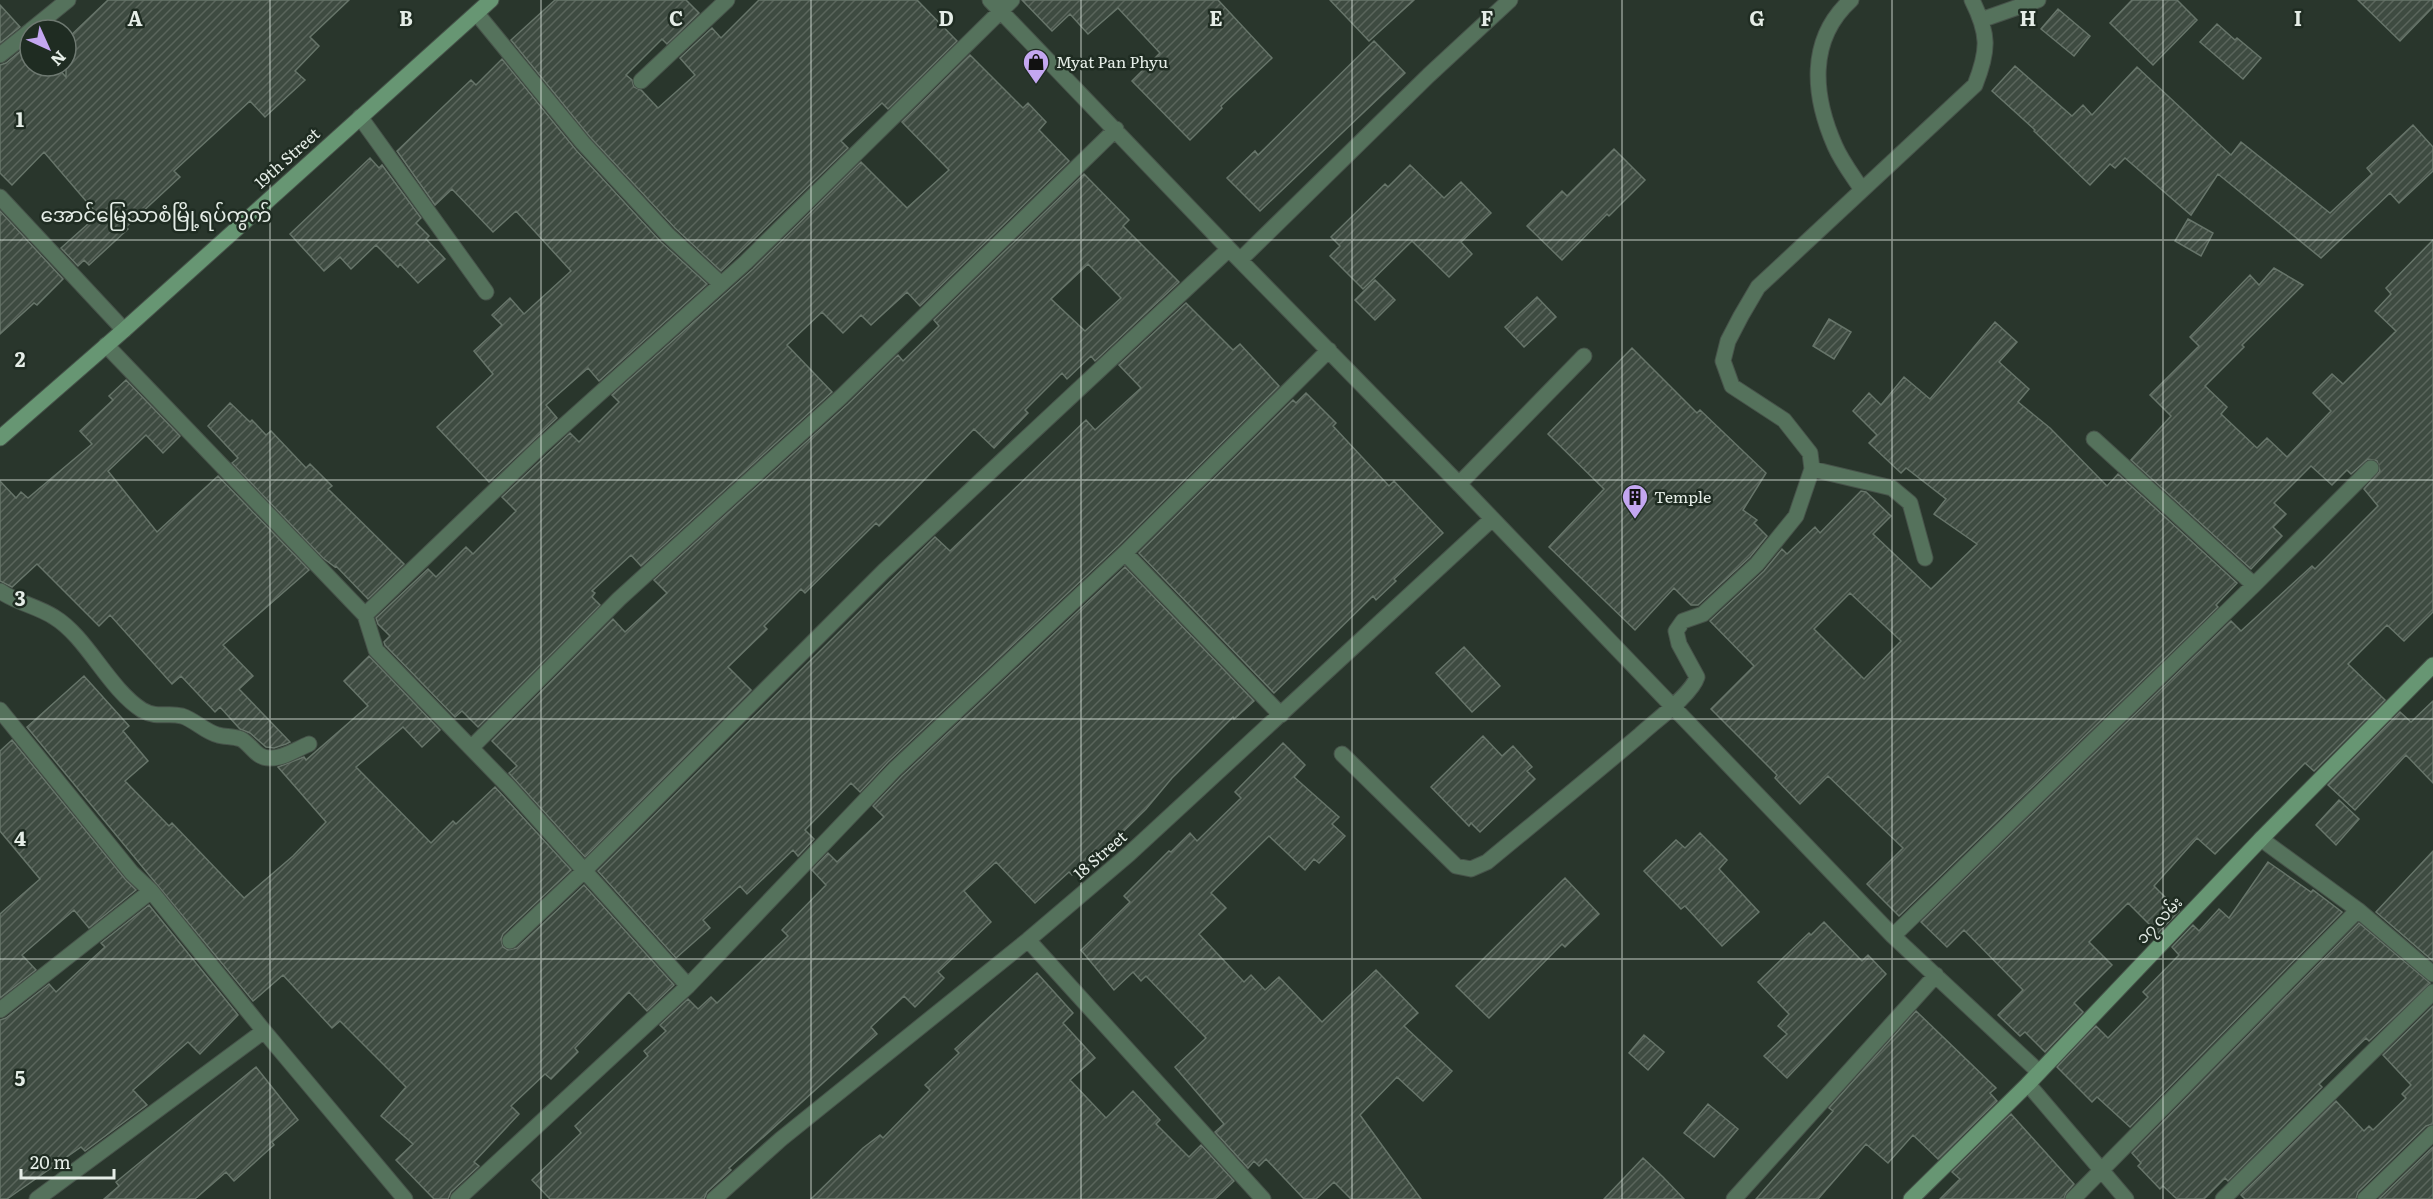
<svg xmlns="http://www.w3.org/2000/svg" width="2433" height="1199" font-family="Literata,'Noto Sans Myanmar',serif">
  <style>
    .building { fill: url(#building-hatch); stroke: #67756a; stroke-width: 1.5; fill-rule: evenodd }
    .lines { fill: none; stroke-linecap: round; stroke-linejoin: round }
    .lane-casing { stroke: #47534a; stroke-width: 17 }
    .street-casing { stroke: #47534a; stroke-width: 17 }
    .secondary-casing { stroke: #47534a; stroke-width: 17 }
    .lane { stroke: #55725c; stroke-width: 15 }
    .street { stroke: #55725c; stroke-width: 15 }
    .secondary { stroke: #679673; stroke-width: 15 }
    .grid { fill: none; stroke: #e5ede7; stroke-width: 1.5; stroke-opacity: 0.55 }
    .labels { text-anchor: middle; stroke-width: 5; stroke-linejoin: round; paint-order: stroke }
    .poi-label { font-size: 16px; fill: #e5ede7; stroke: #1f2c22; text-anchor: start }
    .street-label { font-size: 16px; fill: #e5ede7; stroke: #1f2c22 }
    .quarter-label { font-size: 20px; fill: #e5ede7; stroke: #1f2c22 }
    .grid-label { font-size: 20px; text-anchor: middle; font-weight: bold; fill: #e5ede7; stroke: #1f2c22; stroke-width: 5; stroke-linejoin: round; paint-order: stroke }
  </style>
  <defs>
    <pattern id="building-hatch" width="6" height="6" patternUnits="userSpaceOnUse" patternTransform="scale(1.5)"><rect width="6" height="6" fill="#3e4b41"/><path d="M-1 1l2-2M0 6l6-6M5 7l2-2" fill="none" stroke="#5a655c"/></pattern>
  </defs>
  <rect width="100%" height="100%" fill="#29362c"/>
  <path class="building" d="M108,0H349L310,37L319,46L295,71L305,80L265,117L250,101L174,171L180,177L126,227L128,229L89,265L84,260L78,266L61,248L98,215L44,152L12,185L0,173V65L6,63L30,43V66H56L66,77V40Z
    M555,0H686L699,13L667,44L662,39L626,75L632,80L634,87L641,90L658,108L695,75L680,58L712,28L721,38L759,0H917L957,41L888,109L882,103L841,141L848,148L721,271L675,228L590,137L511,40Z
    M1022,0H1218L1272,58L1221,106L1222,108L1190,140L1132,81L1160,53L1118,8L1088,34L1070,14L1052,31Z
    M1330,0H1414L1369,41Z
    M2132,0H2177L2197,20L2153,65L2110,23Z
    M2358,0H2433V7L2400,41Z
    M0,5L20,27L0,43Z
    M2058,9L2090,36L2074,56L2041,29Z
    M2217,24L2235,40L2237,38L2261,58L2243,79L2200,42Z
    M1374,41L1405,73L1260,211L1227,178L1255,151L1258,155Z
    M970,55L1023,108L1028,103L1046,122L1039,130L1069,161L920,306L907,292L871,325L861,315L843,333L822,312L787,345L832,392L641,566L631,555L592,591L595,593L592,597L600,605L478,727L462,711L455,717L385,645L384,642L390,636L378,624L376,618L428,569L436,577L466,547L473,554L516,511L502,497L570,433L579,442L619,402L612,395L753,269L861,162L907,208L949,170L902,122Z
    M502,59L576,150L661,242L707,284L599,381L588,368L546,405L557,418L489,482L437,427L493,374L474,351L502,325L492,315L510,298L524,314L571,271L516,211L493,232L452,189L435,205L397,151L471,80L476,85Z
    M2015,66L2072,116L2083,105L2092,115L2137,67L2231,155L2241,142L2330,213L2372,174L2367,168L2413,125L2433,147V171L2399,203L2390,193L2321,258L2218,174L2191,215L2125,158L2115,168L2110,164L2090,185L2034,131L2035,130L1992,91Z
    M1614,149L1645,180L1609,216L1607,214L1562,260L1527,226L1562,191L1567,196Z
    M370,158L379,168L382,165L421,218L416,223L429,236L426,239L445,259L418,283L400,264L398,267L376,245L351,269L340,257L324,271L290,234Z
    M1410,165L1444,198L1461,182L1491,213L1461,242L1472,254L1449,277L1412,241L1363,289L1330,256L1340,246L1331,237L1385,184L1388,187Z
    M1084,174L1129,220L1123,226L1179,282L1095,361L1091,356L1067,379L1062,373L1025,410L1028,413L994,448L974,429L879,526L876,523L805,593L801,589L764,626L767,629L728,667L751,690L585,857L509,773L517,766L492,741L613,619L625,632L667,593L654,580L848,404L898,355L903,361L939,326L934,320ZM1088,264L1121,298L1085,331L1051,299Z
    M0,211L63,279L37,305L34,303L0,334Z
    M2188,219L2213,233L2201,256L2175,241Z
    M2433,240V612L2404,641L2387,625L2348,664L2385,700L2314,771L2305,763L2215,854L2197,838L2154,886L2179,911L2158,933L2128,903L2089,942L2112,965L2074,1003L2083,1012L2045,1052L2025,1032L2020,1036L1998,1015L2023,990L1964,930L1947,947L1921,922L2231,621L2241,631L2312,566L2315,569L2378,506L2364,489L2380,471L2377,461L2368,459L2351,474L2347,470L2332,485L2311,466L2274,503L2286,514L2273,527L2282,536L2251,569L2131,460L2171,416L2150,395L2199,346L2190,337L2250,275L2259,285L2274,268L2303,285L2242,345L2244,347L2205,386L2227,407L2221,414L2257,448L2267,438L2287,457L2331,411L2313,393L2332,374L2343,384L2396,331L2375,311L2391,294L2386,288Z
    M1375,280L1395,300L1375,320L1355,300Z
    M1537,297L1556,317L1524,347L1505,327Z
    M1186,303L1233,350L1240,344L1279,386L1118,546L888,762L860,792L851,783L805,830L814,839L798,856L793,850L747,894L740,886L703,920L710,928L676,958L598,871L935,537L950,551L1086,420L1095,430L1141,388L1119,365Z
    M1829,319L1851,332L1834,359L1813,346Z
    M1995,322L2017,342L1999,362L2029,389L2018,402L2050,428L2107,486L2118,474L2237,583L2216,605L2218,607L1899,916L1867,884L1903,848L1828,776L1800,804L1775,778L1777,775L1711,709L1754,666L1710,621L1764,571L1782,549L1787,554L1815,527L1820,533L1861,491L1866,492L1891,516L1873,534L1931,589L1977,544L1934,514L1946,499L1906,468L1901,473L1869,443L1877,435L1853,411L1869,393L1881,405L1904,377L1930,399ZM1850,593L1901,641L1864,679L1814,629Z
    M1632,348L1697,413L1700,410L1766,473L1743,510L1757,520L1754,523L1767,536L1750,557L1698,605H1691L1674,588L1635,630L1549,547L1604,489L1548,434Z
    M126,380L180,436L163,453L146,435L108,471L157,532L218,476L309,570L223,645L253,676L239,689L290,742L286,744L274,748L266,747L250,733L240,729L220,707L215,712L181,676L172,684L110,615L99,626L37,564L12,587L0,581V481L16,498L21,492L28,498L92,444L80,431L113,400L109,396Z
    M1306,393L1336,423L1333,426L1389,486L1394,481L1443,533L1394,579L1396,581L1376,600L1373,596L1274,693L1139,553L1293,400L1296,403Z
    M230,403L250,422L252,420L266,435L271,431L306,468L310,464L332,486L328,489L404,564L368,599L336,566L335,567L323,558L232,463L238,458L208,426Z
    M1125,567L1254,701L1234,719L1233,717L1172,778L1146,809L1088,866L1083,864L1072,875L1069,872L1035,903L996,862L964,891L991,922L938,972L944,978L915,1007L904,996L871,1027L877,1034L729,1168L731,1170L707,1192L704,1199H550L532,1180L581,1133L575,1126L648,1056L644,1051L666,1031L660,1025L688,999L698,1009L711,997L717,1003L788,936L782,930L826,885L812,870L828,853L837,862L884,817L873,806L902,776Z
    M1464,647L1500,686L1472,712L1436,673Z
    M369,656L440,730L422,747L403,727L356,767L431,843L453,821L456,824L495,787L571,870L503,934L501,939L503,947L508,950L517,948L584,885L674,985L647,1011L629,992L575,1048L578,1052L551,1079L545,1074L511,1106L519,1114L474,1162L479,1166L451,1192L448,1199H434L396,1160L413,1144L381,1116L406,1087L340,1021L332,1028L283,975L253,1001L27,727L84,676L129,726L123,731L148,761L125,781L169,826L172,823L244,898L293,856L326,822L278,767L304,757L306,760L368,706L344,681Z
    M2433,701V783L2406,755L2355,810L2328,785L2400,712L2411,722Z
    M1483,736L1502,756L1513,746L1532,767L1527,771L1535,779L1480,832L1471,823L1469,826L1431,787Z
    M12,740L125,879L136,890L89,928L74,910L22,955L36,970L0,998V914L40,879L0,831V751Z
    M1283,743L1305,765L1294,777L1339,817L1332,824L1345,836L1319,863L1314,859L1305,870L1269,836L1211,893L1226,908L1199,934L1244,982L1251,975L1265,990L1279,977L1322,1022L1376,970L1418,1013L1404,1026L1452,1071L1423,1101L1397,1077L1360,1115L1421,1199H1351L1334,1182L1316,1199H1304L1266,1159L1259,1166L1254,1161L1248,1168L1215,1132L1224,1124L1175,1067L1206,1038L1146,976L1141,981L1133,972L1114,990L1081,950L1130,902L1124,896L1169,851L1171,852L1190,833L1197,841L1241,798L1235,792Z
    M2339,800L2359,819L2336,845L2316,825Z
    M1700,833L1727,860L1719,869L1759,912L1722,946L1685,906L1681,909L1644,871L1676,840L1685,848Z
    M2433,851V961L2376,912Z
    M2268,862L2311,892L2313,890L2342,912L2130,1127L2097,1097L2092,1102L2057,1067L2096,1026L2108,1038L2148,997L2143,992L2179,955L2172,947L2193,925L2199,931L2219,909L2229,918Z
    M1565,878L1599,914L1565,947L1562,944L1489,1018L1456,986Z
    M149,905L238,1015L200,1054L188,1042L133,1090L147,1105L85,1151L81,1147L7,1199H0V1020L6,1018L49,984L56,992L105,947L101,943Z
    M1824,922L1862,961L1868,955L1886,974L1787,1078L1764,1056L1787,1034L1778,1026L1789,1014L1758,982L1809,933L1811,935Z
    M2359,923L2430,983L2369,1041L2366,1038L2319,1084L2322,1087L2228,1181L2225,1178L2204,1199H2177L2163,1186L2160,1189L2138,1166L2141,1163L2132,1153Z
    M1037,973L1073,1013L1063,1023L1095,1058L1070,1080L1106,1118L1133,1091L1160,1120L1156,1124L1189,1157L1201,1145L1234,1181L1215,1199H811L863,1148L880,1135L883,1138L930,1090L925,1085L959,1053L955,1049Z
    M2433,1006V1124L2426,1126L2358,1192L2356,1199H2245L2241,1195L2336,1101L2364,1131L2369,1126L2373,1130L2406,1098L2402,1094L2411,1085L2383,1055Z
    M1916,1011L1996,1088L1990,1093L1997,1101L1938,1159L1913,1135L1888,1163L1866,1144L1818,1199H1756L1833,1111L1829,1108Z
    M1644,1035L1664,1052L1648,1070L1629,1053Z
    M256,1067L298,1120L272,1142L274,1145L234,1181L226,1172L195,1199H104L119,1186L116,1182Z
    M1708,1104L1738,1129L1714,1157L1684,1133Z
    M2011,1114L2074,1184L2066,1193L2064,1199H1940L1960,1179L1952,1172Z
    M2433,1147V1199H2379Z
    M1643,1158L1663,1177L1684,1199H1604Z"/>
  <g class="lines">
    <g class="lane-casing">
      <path id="lane" d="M360,117L486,292
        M1459,484L1584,356"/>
    </g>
    <g class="street-casing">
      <path id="street" d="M990,0L1229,249L1459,484L1893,936L2039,1072
        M1851,0C1807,40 1813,96 1835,146C1842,162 1853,176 1862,190
        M478,15L583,143L668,235L721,284
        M1981,20L2038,0
        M31,30L68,0
        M0,55L30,31
        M641,81L727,0
        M0,197L124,330
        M1240,260L1429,75L1510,0
        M106,345L365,615L376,650L509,787L688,986
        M2094,439L2254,585
        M1812,469L1892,488L1910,503L1925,558
        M1125,553L1281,715
        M0,591C17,603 37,606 54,617C87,637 108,688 142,710C158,719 167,712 182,716C195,720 205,732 218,735C225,737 233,736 241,739C252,745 256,759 271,758C284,758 297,749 309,744
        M365,615L540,447L746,262L1012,0
        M0,710L132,873L151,891L264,1031L405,1199
        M471,748L619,599L841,397L1116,129
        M1342,754L1456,866L1471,869L1487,862C1538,820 1589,778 1640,735C1654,722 1692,694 1697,677L1679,644L1676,631L1683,621L1703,614L1757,564L1796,516L1812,469L1810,453L1784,420L1732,386L1723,361L1728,341L1741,316L1758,287L1975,85C1989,50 1989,34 1972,0
        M2261,839L2358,910L2433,974
        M1893,936L2254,585L2371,468
        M1028,940L1263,1199
        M510,941L584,871L884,571L1229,249
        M0,1010L151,891
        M2028,1084L2126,1199
        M37,1199L264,1031
        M458,1199L688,986L895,769L1125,553L1329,350
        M714,1199L781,1139L1028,940L1129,854L1492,519
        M1734,1199L1936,975
        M2073,1199L2358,910
        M2223,1199L2433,992
        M2365,1199L2433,1133"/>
    </g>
    <g class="secondary-casing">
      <path id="secondary" d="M0,438L124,330L491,0
        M1911,1199L2028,1084L2261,839L2433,665"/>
    </g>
    <use href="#lane" class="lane"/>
    <use href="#street" class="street"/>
    <use href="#secondary" class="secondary"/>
  </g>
  <path class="grid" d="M270,0V1199M541,0V1199M811,0V1199M1081,0V1199M1352,0V1199M1622,0V1199M1892,0V1199M2163,0V1199M0,240H2433M0,480H2433M0,719H2433M0,959H2433"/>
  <defs>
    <g id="shop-pin" transform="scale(1.35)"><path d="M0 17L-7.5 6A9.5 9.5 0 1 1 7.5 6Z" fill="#c4a7f1" stroke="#1f2c22"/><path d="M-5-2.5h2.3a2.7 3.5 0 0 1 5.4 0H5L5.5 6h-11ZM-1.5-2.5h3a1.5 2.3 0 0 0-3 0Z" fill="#111"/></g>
    <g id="building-pin" transform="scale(1.35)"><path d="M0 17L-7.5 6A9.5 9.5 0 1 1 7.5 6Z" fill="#c4a7f1" stroke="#1f2c22"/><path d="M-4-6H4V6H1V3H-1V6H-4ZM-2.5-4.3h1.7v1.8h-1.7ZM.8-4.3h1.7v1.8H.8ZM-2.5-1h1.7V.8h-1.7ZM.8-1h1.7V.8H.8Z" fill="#111"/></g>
  </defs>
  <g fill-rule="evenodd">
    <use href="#shop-pin" x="1036" y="62"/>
    <use href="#building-pin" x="1635" y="497"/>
  </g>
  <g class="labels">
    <g class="poi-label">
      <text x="1056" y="68">Myat Pan Phyu</text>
      <text x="1654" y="503">Temple</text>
    </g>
    <g class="street-label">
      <text transform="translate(287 158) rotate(-42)" y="6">19th Street</text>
      <text transform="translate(1100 855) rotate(-41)" y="6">18 Street</text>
      <text transform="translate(2159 920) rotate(-46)" y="6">၁၇ လမ်း</text>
    </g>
    <g class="quarter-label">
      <text x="156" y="222">အောင်မြေသာစံမြို့ရပ်ကွက်</text>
    </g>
  </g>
  <g class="grid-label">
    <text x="135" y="26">A</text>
    <text x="406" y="26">B</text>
    <text x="676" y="26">C</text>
    <text x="946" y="26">D</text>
    <text x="1216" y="26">E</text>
    <text x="1487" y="26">F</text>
    <text x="1757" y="26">G</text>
    <text x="2028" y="26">H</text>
    <text x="2298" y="26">I</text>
    <text x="20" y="127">1</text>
    <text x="20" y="367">2</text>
    <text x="20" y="606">3</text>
    <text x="20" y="846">4</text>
    <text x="20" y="1086">5</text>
  </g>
  <g transform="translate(48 48) rotate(135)"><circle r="28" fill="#1f2c22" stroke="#6e7971" stroke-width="1.5"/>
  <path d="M0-4.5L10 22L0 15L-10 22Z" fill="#c4a7f1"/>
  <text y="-9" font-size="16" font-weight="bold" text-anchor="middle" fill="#e5ede7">N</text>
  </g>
  <path d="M21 1169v9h93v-9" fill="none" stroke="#e5ede7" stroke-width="3"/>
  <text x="30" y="1169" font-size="18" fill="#e5ede7" stroke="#1f2c22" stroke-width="4.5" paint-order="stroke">20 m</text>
</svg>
